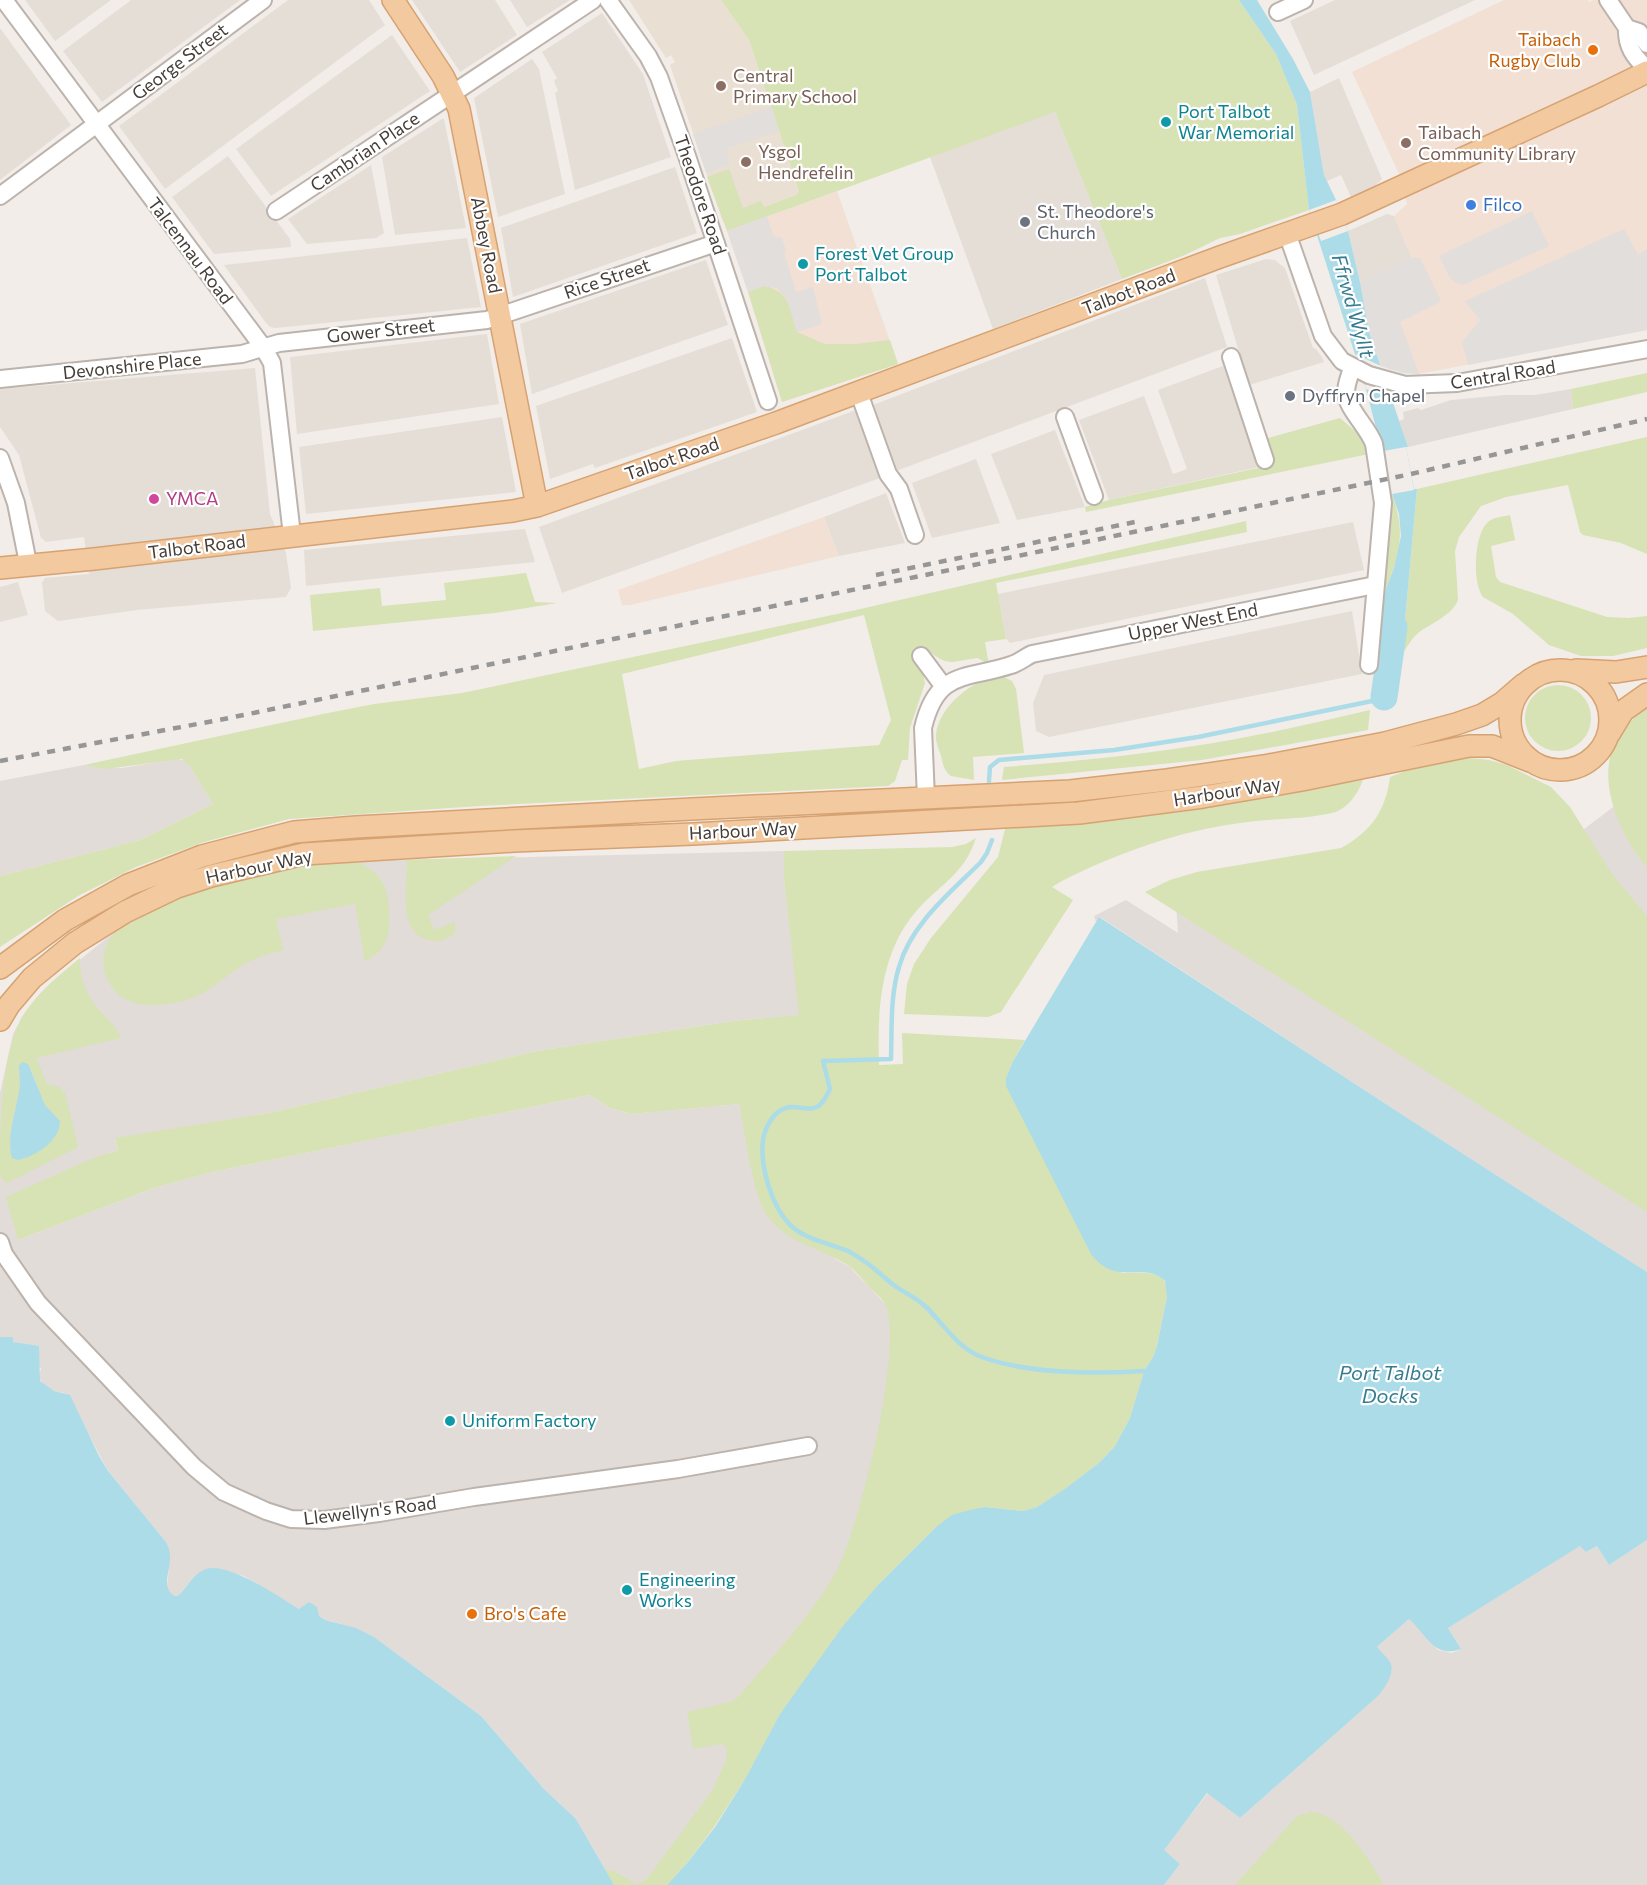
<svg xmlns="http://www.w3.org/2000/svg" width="1647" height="1885" font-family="Commissioner,sans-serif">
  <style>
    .residential { fill: #e5ded7 }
    .commercial { fill: #f2e0d5 }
    .industrial { fill: #e2dcd9 }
    .education { fill: #eadfd3 }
    .green { fill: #d7e2b5; fill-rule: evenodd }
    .parking { fill: #e1dedc }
    .water { fill: #abdce8 }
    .pier { fill: #f2ede8 }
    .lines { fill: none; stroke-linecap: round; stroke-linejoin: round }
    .stream { stroke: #abdce8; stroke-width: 4.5 }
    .river { stroke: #abdce8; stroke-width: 27 }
    .minor-casing { stroke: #bcb3ac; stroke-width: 20 }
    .major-casing { stroke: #d7a271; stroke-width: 24 }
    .minor { stroke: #fff; stroke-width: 16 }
    .major { stroke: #f3c9a0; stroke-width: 21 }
    .rail { stroke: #969696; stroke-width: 4.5; stroke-dasharray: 8 8; stroke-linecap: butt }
    .food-dot { fill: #e8710a; stroke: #fff; stroke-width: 2 }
    .education-dot { fill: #8d6e63; stroke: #fff; stroke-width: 2 }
    .culture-dot { fill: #0f9aa8; stroke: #fff; stroke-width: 2 }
    .shop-dot { fill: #3f7fe0; stroke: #fff; stroke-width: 2 }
    .worship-dot { fill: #6b7280; stroke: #fff; stroke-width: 2 }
    .hotel-dot { fill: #d1479c; stroke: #fff; stroke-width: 2 }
    .labels { text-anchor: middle; stroke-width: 4.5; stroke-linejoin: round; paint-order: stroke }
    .food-label { font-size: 18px; fill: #c56008; stroke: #fff; text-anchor: end }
    .street-label { font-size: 18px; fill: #453d37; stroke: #fff }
    .education-label { font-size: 18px; fill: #785e54; stroke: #fff; text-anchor: start }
    .culture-label { font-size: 18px; fill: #0d838f; stroke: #fff; text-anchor: start }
    .shop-label { font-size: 18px; fill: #366cbe; stroke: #fff; text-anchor: start }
    .worship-label { font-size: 18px; fill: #5b616d; stroke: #fff; text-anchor: start }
    .hotel-label { font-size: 18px; fill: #b23c85; stroke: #fff; text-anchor: start }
    .water-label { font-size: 20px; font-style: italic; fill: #367c8f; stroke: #fff }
  </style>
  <rect width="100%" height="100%" fill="#f2ede8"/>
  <path class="residential" d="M25,0H111L55,41Z
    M131,0H240L102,102L63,51Z
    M288,0H369L385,25L165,189L119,126Z
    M412,0H495L517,35L460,72Z
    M510,0H570L527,27Z
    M1335,0H1475L1314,75L1290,21Z
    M602,13L643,74L671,157L575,190L555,93L558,91L554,81L557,78L542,52Z
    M0,28L71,125L0,180Z
    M392,35L430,91L271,196L236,149Z
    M532,59L539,69L565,194L498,217L474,98Z
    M1339,78L1382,179L1373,188L1351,197L1341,175L1327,181L1324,175L1310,92Z
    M1055,112L1122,279L993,329L930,157Z
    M442,119H444L466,228L395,235L382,157Z
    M228,156L290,239L291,247L214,254L172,197Z
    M371,165L384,233L376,238L307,244L288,219Z
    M675,167L697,233L513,297L501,228Z
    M1387,214L1394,216L1412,258L1360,282L1348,231Z
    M467,238L481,307L276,328L270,327L266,323L224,265Z
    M1266,259L1275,260L1285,268L1313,348L1316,349L1322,357L1324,362L1249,385L1216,275Z
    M706,260L728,325L532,394L520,324Z
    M1205,278L1227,347L896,471L873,405Z
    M487,334L499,404L297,434L290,357Z
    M732,338L757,412L595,468L593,464L550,479L536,406Z
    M1223,366L1259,467L1109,500L1079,420L1144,396L1173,474L1187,469L1158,390Z
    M255,368L270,514L286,553L291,588L286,597L137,610L58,621L45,611L42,582L45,578L89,574L84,537L46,542L41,538L19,455L0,427V389Z
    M856,410L880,478L562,593L539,527Z
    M502,417L516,492L306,514L299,447Z
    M1055,430L1085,507L1017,520L991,454Z
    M976,459L1000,523L932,538L912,483Z
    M886,493L905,543L839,556L824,517Z
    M1353,522L1364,570L1010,643L1006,639L998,594Z
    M525,529L535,562L306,586L304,550Z
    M18,582L28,615L0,622V587Z
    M1352,611L1362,674L1049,737L1036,731L1033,703L1044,675Z"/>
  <path class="commercial" d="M1504,0H1588L1589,2L1593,0H1647V330L1419,374L1391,370L1381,366L1369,332L1360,282L1412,258L1394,216L1407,204L1399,174L1352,72Z
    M837,191L898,364L782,402L748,292L727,231Z
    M824,517L839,556L630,605H622L618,590Z"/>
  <path class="industrial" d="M1571,389L1573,409L1408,447L1399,421L1404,419L1403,412L1418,408L1421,410L1451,400L1505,395H1535Z
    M1647,750V1272L1412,1121L1100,917L1096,922L1094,916L1126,900L1178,933L1175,889L1563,845L1637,789Z
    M177,759L186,761L189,765L213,804L140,840L0,876V781L84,765L122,768Z
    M784,851V879L800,1015L733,1021L537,1051L269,1113L115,1139L118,1150L106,1154L18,1240L151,1189L212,1172L590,1095L610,1108L630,1114L739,1104L762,1207L837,1260L850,1267L898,1317L879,1584L780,1714L744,1781L667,1885H614L576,1819L544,1789L481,1716L374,1637L338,1623L325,1620L319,1616L316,1607L299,1609L244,1576L214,1569L188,1584L179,1595L175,1596L170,1594L167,1588L170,1556L166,1542L108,1471L78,1414L64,1393L54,1391L43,1385L39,1377L41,1368L13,1342V1337H0V1093L13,1034L22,1017L37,997L52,982L122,926L353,861Z
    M1647,1540V1885H1164L1180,1864L1163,1850L1208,1793L1240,1818L1377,1697L1389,1677V1661L1376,1648L1410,1618L1438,1650L1452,1653L1461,1649L1448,1628L1581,1545L1586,1552L1597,1546L1609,1565Z"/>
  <path class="education" d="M629,0H721L749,40L799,191L796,195L723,222L670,65L675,62L671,55L666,58Z"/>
  <path class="green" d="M721,0H1239L1276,54L1297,105L1309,210L1240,234L1220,238L1185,255L1122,279L1055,112L727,231L707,177L729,169L743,208L761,201L764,207L796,195L799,191L749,40Z
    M764,286C790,291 790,309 797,332L825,344H856L890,340L898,364L782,402L748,292Z
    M1647,373V392L1573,409L1571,389Z
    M1340,418L1363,438L1369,454L1086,512L1085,507L1109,500L1272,465L1265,439Z
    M1647,437V554L1621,543L1583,535L1580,532L1568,485L1506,497L1481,506L1459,537L1455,551L1458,600C1451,617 1430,623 1417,634C1411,639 1407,648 1402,654L1417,489Z
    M1392,494C1406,533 1400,554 1385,591Z
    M1510,515L1515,540L1491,546L1496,577L1500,582L1607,617L1628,618L1647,616V648L1613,656H1581L1549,645L1513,614L1483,597C1472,583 1474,536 1487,523C1493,517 1502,517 1510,515Z
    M1246,521L1247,532L996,583L1006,639L985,642L989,665L978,658C947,662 949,668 923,646L911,657L922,669L925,683L910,728L908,760H902L895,781L888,786L479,806L289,819L204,842L136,867L78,896L0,947V876L140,840L213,804L189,765L182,759L105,769L84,765L323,714L374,704L462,693L856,610ZM864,615L891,720L879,745L676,761L639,769L622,674Z
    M526,573L535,602L557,603L495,613L313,631L310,595L380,588L382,606L446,600L444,583Z
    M1002,676L1012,681L1016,689L1024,753L973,757L974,780L951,776C944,771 943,764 941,756C939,749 935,741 936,734C940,705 974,678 1002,676Z
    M1525 718a33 33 0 1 1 66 0a33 33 0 1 1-66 0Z
    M1647,706V867C1622,838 1599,789 1612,750C1618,731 1633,719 1647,706Z
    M1370,710L1368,730L1202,760L1002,780L1004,767C1082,761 1159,753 1236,739C1281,731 1326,720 1370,710Z
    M1460,757L1489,760L1507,765L1551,787L1570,807L1612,874L1647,916V1212L1145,892L1170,880L1197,872L1341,848C1371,832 1386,810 1390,777L1429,762Z
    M1363,780C1357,795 1350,805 1336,812C1305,820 1271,818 1240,823C1178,831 1115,854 1060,882L1052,887L1073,900L1001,1012L988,1017L904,1014L907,984L914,964L931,938L998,857L1005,829L1181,812Z
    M976,838C964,874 943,882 919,908C880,950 877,1011 879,1065L903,1064L902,1033L1025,1040L1013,1061L1006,1078L1122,1273C1142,1273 1170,1268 1167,1296L1157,1346L1153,1357L1144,1371L1130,1418L1115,1446L1100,1462L1066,1488L1037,1507L1023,1511L985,1507L936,1527L879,1584L843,1626L780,1714L744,1781L714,1827L688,1862L667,1885H614L605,1870L614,1871L635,1884L646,1880L712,1791L726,1760L727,1752L726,1747L722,1744L693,1749L687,1712L733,1701L740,1695C772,1657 813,1614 837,1570C858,1530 907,1339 884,1302C881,1297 875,1293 871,1289C864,1281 857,1272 849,1266C821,1248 785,1243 766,1214C752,1192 745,1132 739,1104L631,1114L610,1108L590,1095L212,1172L151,1189L18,1240L6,1197L89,1160L118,1150L115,1138L269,1113L537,1051L733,1021L799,1015L784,879V851L952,847L966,844Z
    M516,856L428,915L434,930L455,922V933C448,939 439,943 429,940C397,934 407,884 407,860Z
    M331,860C342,861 353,860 363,865C386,876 390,897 389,920C389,928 389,936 385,943C381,951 373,957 365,962L355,904L276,919L283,950C268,954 253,958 240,967C213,985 205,998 169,1004C158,1005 139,1006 129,1001C97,986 95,943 124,924C157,903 203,885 241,875C270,867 301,865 331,860Z
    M80,958C79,980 89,1000 104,1015C110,1022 119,1029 121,1038L36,1058L47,1084L59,1087L65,1093L78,1147L7,1183L4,1182L0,1175C0,1127 0,1059 22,1017C37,993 58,976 80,958ZM19,1066L31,1069L45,1105L56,1116L60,1126C44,1153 41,1150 11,1155V1127L20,1089Z
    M1311,1812C1342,1813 1369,1860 1384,1885H1235L1297,1816Z"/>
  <path class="parking" d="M771,107L779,131L726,149L730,165L706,173L693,134Z
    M1532,211L1549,246L1463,285L1455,282L1450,278L1439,256Z
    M767,216L773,236L782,238L786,251L784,252L796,292L813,287L822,324L797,332L787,300L777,288L764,286L748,292L727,231Z
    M1624,229L1638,255L1647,249V330L1468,365L1462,342L1480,320L1465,301Z
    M1412,258H1420L1441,301L1400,322L1419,374L1403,373L1381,366L1369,332L1360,282Z"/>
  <path class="water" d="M1239,0H1257L1293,59L1310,92L1324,175L1336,200L1348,231L1360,282L1369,332L1408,447H1406L1414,489H1417L1401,664L1378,662L1385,591L1394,568L1401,536L1399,514L1392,494L1384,452L1382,451L1366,389L1309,210L1297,105L1276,54Z
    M1099,917L1412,1121L1647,1272V1540L1609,1565L1597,1546L1586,1552L1580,1546L1448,1628L1461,1649C1434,1659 1427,1635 1409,1619L1377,1647C1381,1652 1387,1657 1390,1662C1396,1673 1384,1689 1377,1697L1240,1818L1207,1793L1164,1850L1180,1864L1164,1885H667L688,1862L715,1827L744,1781L780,1714L843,1626L879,1584L936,1527L952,1515L970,1510L985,1507L1023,1511L1037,1507L1066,1488L1100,1462L1115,1446L1130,1418L1144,1371L1153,1357L1157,1346L1167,1296L1165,1281C1144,1260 1116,1288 1091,1254L1006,1086V1078L1013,1061Z
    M22,1062L28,1064L45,1105L60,1121C60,1141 36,1156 18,1160L12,1158C6,1135 16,1113 19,1091C21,1083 19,1074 19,1066Z
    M0,1337H13V1342L39,1346L40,1381L54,1391L70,1395L99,1456L108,1471L166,1542C168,1546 170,1551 170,1556C171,1570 160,1588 175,1596L179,1595C187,1587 195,1572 206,1569C229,1562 279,1597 299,1609L309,1602L317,1607L319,1616L325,1620L356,1628L374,1637L481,1716L544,1789L576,1819L614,1885H0Z"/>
  <path class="pier" d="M1336,200L1348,231L1321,241L1309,210Z
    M1355,354L1381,366L1391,397L1366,389Z
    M1406,447L1414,490L1392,494L1383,451Z"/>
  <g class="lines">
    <path class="stream" d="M989,781L990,767L999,760L1114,750L1198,737L1372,701L1384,697
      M992,840L987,853L981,862C950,893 911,924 899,967C890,996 892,1029 891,1059L823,1061L830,1089C827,1095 823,1104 817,1107C809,1111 798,1106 790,1107C774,1109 765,1127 763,1140C760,1167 771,1205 790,1225C806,1240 829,1243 848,1251C854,1254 861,1259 867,1263C877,1270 885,1279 895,1286C905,1293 916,1298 925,1306C943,1323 957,1348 982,1357C1027,1374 1096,1374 1144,1371"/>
    <path class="river" d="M1384,697L1394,627"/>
    <g class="minor-casing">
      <path id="minor" d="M4,0L263,347L272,363L292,535
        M608,0L648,56L659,77L687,156L768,401
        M1608,0L1627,28L1639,32L1647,44
        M1278,12L1304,0
        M1627,28C1626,46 1634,57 1647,69
        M0,196L263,0
        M276,211L593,0
        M1287,233L1323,336L1342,361L1369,375L1405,385L1457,383L1647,349
        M1231,357L1265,460
        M1352,368C1350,375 1346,384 1346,392C1346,408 1368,427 1374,444L1383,503L1369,665
        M0,379L242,354L279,343L487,320L716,243
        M859,393L888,474L899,489L915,535
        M1065,417L1094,496
        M0,458L16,503L28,563
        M921,656L944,687
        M926,798L923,728C937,669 966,680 1011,665C1019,663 1025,657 1032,654L1375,585
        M0,1242L4,1254L38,1303L194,1467L224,1492L266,1511L291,1519L324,1520L379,1513L474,1497L678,1469L808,1446"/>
    </g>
    <g class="major-casing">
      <path id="major" d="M393,0L443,76L459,109L537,506
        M0,568L94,559L513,511L537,506L776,423L1220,257L1342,214L1598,96L1647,72
        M1510 720a50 50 0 1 1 100 0a50 50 0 1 1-100 0Z
        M1576,670L1616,672L1647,667
        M1609,734L1623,711L1647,694
        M0,968L65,920L128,885L202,856L294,832L356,827L692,809L1070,791L1167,780L1264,766L1385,743L1456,724L1482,715L1502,703L1524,684
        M0,1020L9,1005L32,978L75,943L125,912L177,887L211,876L304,854L514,841L693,834L1079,813L1203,797L1302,780L1469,746H1492L1530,761"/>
    </g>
    <use href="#minor" class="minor"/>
    <use href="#major" class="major"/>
    <path class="rail" d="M876,575L1135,522
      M0,761L224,719L1076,544L1411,474L1647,419"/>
  </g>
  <g class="food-dot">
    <circle cx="1593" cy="50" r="6"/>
    <circle cx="472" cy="1614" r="6"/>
  </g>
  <g class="education-dot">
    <circle cx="721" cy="86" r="6"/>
    <circle cx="1406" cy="143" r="6"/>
    <circle cx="746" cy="162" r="6"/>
  </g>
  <g class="culture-dot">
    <circle cx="1166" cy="122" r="6"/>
    <circle cx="803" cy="264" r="6"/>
    <circle cx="450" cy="1421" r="6"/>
    <circle cx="627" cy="1590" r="6"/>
  </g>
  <circle class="shop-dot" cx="1471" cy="205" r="6"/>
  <g class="worship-dot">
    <circle cx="1025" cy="222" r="6"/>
    <circle cx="1290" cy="396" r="6"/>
  </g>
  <circle class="hotel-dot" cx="154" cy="499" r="6"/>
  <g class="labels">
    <g class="food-label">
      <text x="1581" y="46">Taibach<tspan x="1581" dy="21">Rugby Club</tspan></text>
      <text x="484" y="1620" text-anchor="start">Bro's Cafe</text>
    </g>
    <g class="street-label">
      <text transform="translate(180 62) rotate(-37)" y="6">George Street</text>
      <text transform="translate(365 152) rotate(-34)" y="6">Cambrian Place</text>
      <text transform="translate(700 195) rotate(71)" y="6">Theodore Road</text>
      <text transform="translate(486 245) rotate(79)" y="6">Abbey Road</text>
      <text transform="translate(190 251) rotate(53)" y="6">Talcennau Road</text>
      <text transform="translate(607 279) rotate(-19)" y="6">Rice Street</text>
      <text transform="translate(1129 292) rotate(-21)" y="6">Talbot Road</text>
      <text transform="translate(381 331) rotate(-6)" y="6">Gower Street</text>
      <text transform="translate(132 366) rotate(-6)" y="6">Devonshire Place</text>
      <text transform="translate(1503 375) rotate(-9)" y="6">Central Road</text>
      <text transform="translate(672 459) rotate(-19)" y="6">Talbot Road</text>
      <text transform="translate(197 547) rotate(-7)" y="6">Talbot Road</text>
      <text transform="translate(1193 622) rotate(-11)" y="6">Upper West End</text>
      <text transform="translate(1227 792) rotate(-9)" y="6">Harbour Way</text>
      <text transform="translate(743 831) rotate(-3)" y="6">Harbour Way</text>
      <text transform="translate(259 867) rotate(-12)" y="6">Harbour Way</text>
      <text transform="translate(370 1511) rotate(-7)" y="6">Llewellyn's Road</text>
    </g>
    <g class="education-label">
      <text x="733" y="82">Central<tspan x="733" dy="21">Primary School</tspan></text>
      <text x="1418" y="139">Taibach<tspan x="1418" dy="21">Community Library</tspan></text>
      <text x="758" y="158">Ysgol<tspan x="758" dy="21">Hendrefelin</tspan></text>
    </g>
    <g class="culture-label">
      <text x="1178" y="118">Port Talbot<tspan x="1178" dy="21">War Memorial</tspan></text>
      <text x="815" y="260">Forest Vet Group<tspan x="815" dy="21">Port Talbot</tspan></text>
      <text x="462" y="1427">Uniform Factory</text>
      <text x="639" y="1586">Engineering<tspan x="639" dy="21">Works</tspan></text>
    </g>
    <g class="shop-label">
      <text x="1483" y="211">Filco</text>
    </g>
    <g class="worship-label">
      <text x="1037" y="218">St. Theodore's<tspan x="1037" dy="21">Church</tspan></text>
      <text x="1302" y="402">Dyffryn Chapel</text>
    </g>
    <g class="hotel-label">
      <text x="166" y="505">YMCA</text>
    </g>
    <g class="water-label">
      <text transform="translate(1353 306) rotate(74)" y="7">Ffrwd Wyllt</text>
      <text x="1390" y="1380">Port Talbot<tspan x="1390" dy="23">Docks</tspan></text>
    </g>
  </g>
</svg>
